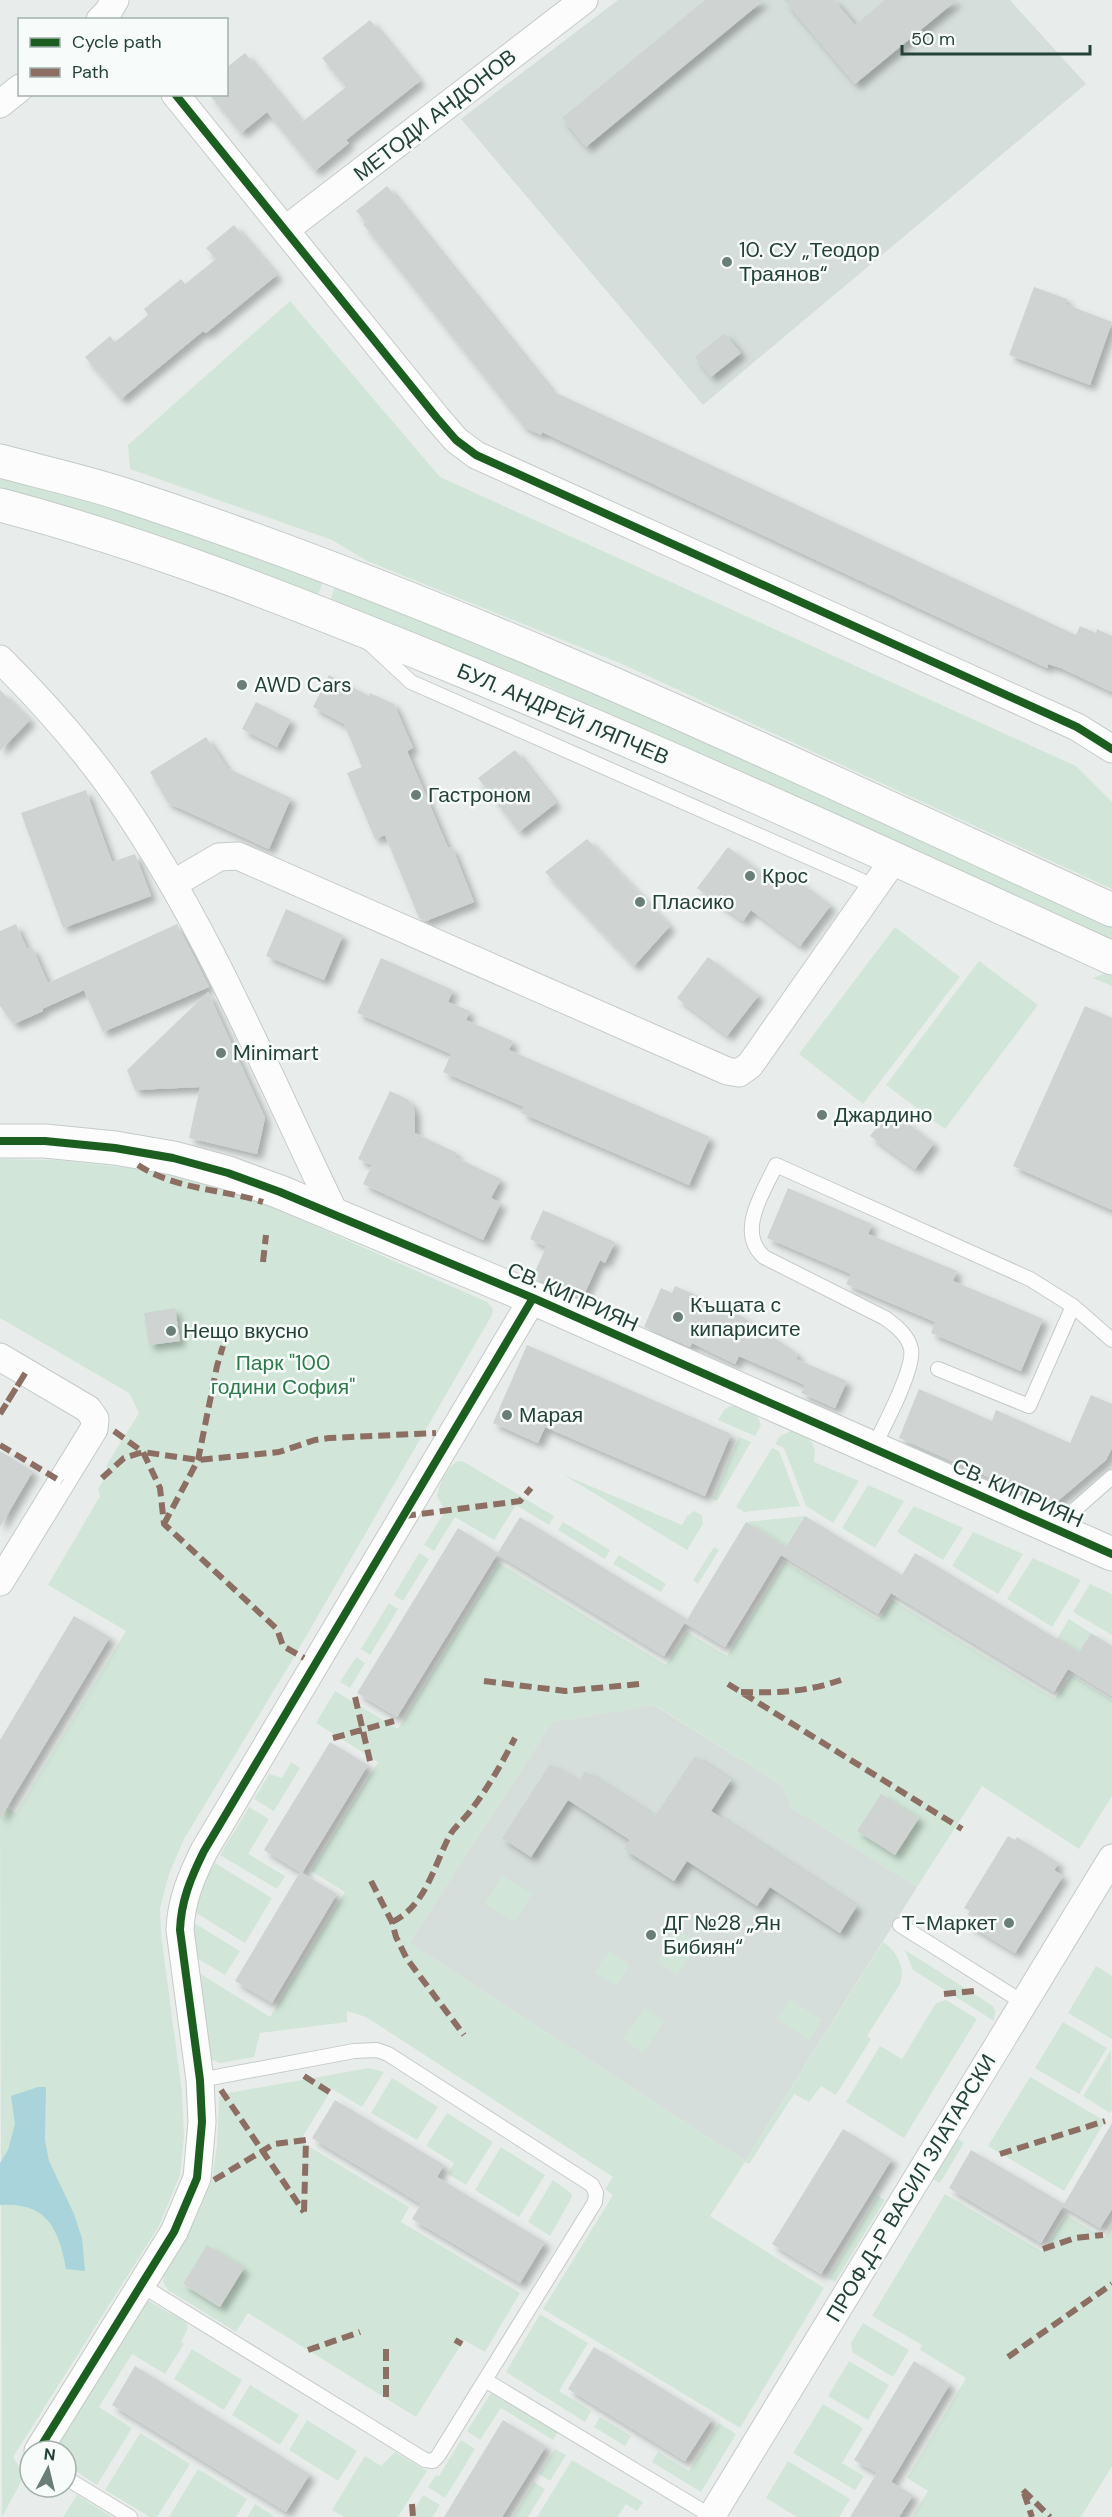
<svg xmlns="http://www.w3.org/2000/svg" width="1112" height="2517" font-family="'DM Sans',sans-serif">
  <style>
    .built { fill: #d6dedb }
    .green { fill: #d1e6d8; fill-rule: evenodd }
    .water { fill: #a9d4db }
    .building { fill: #cfd4d2; filter: url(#shadow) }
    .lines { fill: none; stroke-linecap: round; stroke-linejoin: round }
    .lane-casing { stroke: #c5cac8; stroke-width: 16 }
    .street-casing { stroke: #c5cac8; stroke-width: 29 }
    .secondary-casing { stroke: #c3cbc8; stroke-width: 35 }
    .lane { stroke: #fcfcfc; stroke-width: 14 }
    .street { stroke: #fcfcfc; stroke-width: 27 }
    .secondary { stroke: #fcfcfc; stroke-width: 33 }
    .quiet { stroke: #8d6e63; stroke-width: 6; stroke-dasharray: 12 6; stroke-linecap: butt }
    .cycleway-casing { stroke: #f7fbf9; stroke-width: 11 }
    .cycleway { stroke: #1b5e20; stroke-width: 8 }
    .poi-dot { fill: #697e78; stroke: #f7fbf9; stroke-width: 2 }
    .labels { text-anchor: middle; stroke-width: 5; stroke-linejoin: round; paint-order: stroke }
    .street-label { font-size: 21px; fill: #24423a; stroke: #f7fbf9 }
    .poi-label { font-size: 21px; fill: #24423a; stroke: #f7fbf9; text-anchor: start }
    .park-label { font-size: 21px; fill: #2d7a4b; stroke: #f7fbf9 }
  </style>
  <defs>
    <filter id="shadow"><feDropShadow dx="5.5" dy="5.5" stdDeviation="3" flood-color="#0004"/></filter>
  </defs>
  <rect width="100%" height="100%" fill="#e8edeb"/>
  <path class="built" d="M618,0H1010L1086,84L703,405L461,119Z
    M654,1705L783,1786L791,1807L917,1887L745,2161L409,1943L552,1722Z"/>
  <path class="green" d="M290,301L440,477L1076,766L1112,802V889L622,664L367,561L332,540L130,469L128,445Z
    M0,477C110,505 217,541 323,582L318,594L151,534L0,490Z
    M335,586L553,674L1112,927V944L547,686L331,599Z
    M895,927L960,977L863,1104L799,1054Z
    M979,961L1038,1005L945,1129L886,1085Z
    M1103,974L1112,976V986L1093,978Z
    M0,1159L57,1160L137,1169L143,1165L261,1198L265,1204L487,1302L493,1309L492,1315L290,1664L184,1839L169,1874L160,1909L161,1934L182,2092L184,2137L180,2175L159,2226L13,2457L21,2470V2482L2,2517L0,1804L16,1813L126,1631L48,1585L100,1496L98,1489L109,1471L106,1466L139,1413L129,1393L0,1318Z
    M730,1406H736L757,1415L761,1425L755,1436L718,1420L724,1410Z
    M791,1431C810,1439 817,1439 814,1462L859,1481L833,1523L806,1506L784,1448L775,1444L780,1436Z
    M739,1437L751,1442L717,1501L713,1499Z
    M772,1448L779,1451L800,1506L744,1512L736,1507Z
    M458,1461L464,1462L554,1516L549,1525L516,1505L494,1540L455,1517L434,1551L424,1545L445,1511L437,1496C439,1484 447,1467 458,1461Z
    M564,1475L682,1525L687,1516L694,1511L702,1515L703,1524L687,1550Z
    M868,1485L904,1501L875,1548L842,1528Z
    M914,1506L963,1528L943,1560L897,1532Z
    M805,1516L786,1547L746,1522Z
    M563,1522L610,1550L605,1559L558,1530Z
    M973,1532L1023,1554L998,1594L952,1566Z
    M714,1547L719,1550L698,1584L693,1580Z
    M419,1553L429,1559L403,1601L394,1595Z
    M619,1555L666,1584L661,1592L613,1564Z
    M1033,1558L1081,1580L1052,1627L1007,1599Z
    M785,1562L879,1620L892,1600L1055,1699L1071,1675L1112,1700V1796L1079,1849L982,1786L917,1887L791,1807L783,1786L655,1705L552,1722L409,1943L745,2161L883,1942C897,1951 906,1968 900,1984L867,2036L871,2039L836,2095L821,2086L809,2102L794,2094L749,2164L745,2162L710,2216L824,2288L740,2428L543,2309L613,2195L605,2189L613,2177L366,2017L347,2011V2022L260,2033L254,2057L220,2063L210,2059L199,1973L270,2017L345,1892L311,1871L378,1762L316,1723L335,1691L398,1729L499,1563L666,1665L687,1632L727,1656Z
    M1090,1584L1112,1594V1635L1073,1612Z
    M389,1603L398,1609L370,1655L361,1649Z
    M1069,1619L1091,1633L1079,1652L1057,1639Z
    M356,1657L365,1663L350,1688L340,1682Z
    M291,1762L300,1768L274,1811L254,1799L269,1774L282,1778Z
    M249,1807L269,1819L248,1854L285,1876L277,1889L220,1855Z
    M215,1863L272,1898L245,1943L193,1911L199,1890Z
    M502,1876L532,1894L515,1922L485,1904Z
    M191,1921L240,1951L225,1975L192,1955Z
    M679,1930L699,1944L677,1975L657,1962Z
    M905,1950L993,2006L995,2011L994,2021L913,1970Z
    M609,1951L630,1965L616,1986L595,1972Z
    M1096,1966L1112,1976V2039L1068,2013Z
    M790,1999L822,2020L809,2040L777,2019Z
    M946,2000L977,2019L904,2138L846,2102L880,2046L902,2059L936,2003Z
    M645,2008L664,2022L643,2053L623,2039Z
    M1063,2022L1107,2048L1079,2094L1035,2068Z
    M1111,2050L1112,2110L1110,2113L1083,2096Z
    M369,2068L384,2072L362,2107L332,2089L300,2141L409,2207L401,2222L520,2293L485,2352L464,2340L416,2417L248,2313L236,2332L168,2290L163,2282L164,2271L195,2220L212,2180L217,2145L219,2097L223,2094ZM207,2246L219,2307L183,2284Z
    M1030,2077L1105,2121L1064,2191L988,2146Z
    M392,2078L438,2107L417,2140L371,2113Z
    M447,2113L493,2142L466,2185L448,2174L454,2163L426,2146Z
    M955,2137L964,2143L940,2183L930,2177Z
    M501,2147L545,2175L519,2217L475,2190Z
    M553,2180L572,2194L571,2199L550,2236L528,2222Z
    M945,2194L1043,2252L1066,2215L1104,2238L1112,2225V2466L1081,2517H912L928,2491L907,2478L966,2378L920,2350L922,2345L872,2316Z
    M878,2196L885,2200L835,2282L828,2278Z
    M147,2300L186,2322L188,2328L181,2342L184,2344L165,2374L132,2354L99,2407L132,2428L97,2485L66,2465V2451H53Z
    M540,2314L588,2343L559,2391L591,2411L585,2422L506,2372Z
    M863,2323L909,2350L893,2377L852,2352L851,2343Z
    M192,2349L242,2380L224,2410L174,2379Z
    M849,2361L889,2385L868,2420L828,2396Z
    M250,2385L299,2415L280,2445L232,2415Z
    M491,2393L558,2432L553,2440L501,2408L480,2440L467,2431Z
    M823,2404L863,2428L842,2463L864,2476L855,2490L793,2453Z
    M600,2417L631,2436L625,2446L594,2427Z
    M307,2420L357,2451L338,2481L289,2450Z
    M719,2423L736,2434L701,2492L652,2462L658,2452L689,2471Z
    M140,2433L190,2464L157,2517H150L105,2490Z
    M461,2440L475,2449L445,2498L428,2487L436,2475L439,2476Z
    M555,2449L566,2455L550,2481L539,2474Z
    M395,2452L427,2471L398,2517H344L332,2510L365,2456L381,2466Z
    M572,2460L643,2502L637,2511L626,2504L617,2517H537Z
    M788,2461L850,2499L839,2517H797L766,2498Z
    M198,2469L247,2499L236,2517H169Z
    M534,2482L545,2489L528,2517H513Z
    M77,2495L112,2517H63Z
    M423,2495L440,2505L433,2517H410Z
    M255,2504L274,2516L273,2517H247Z"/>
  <path class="water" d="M38,2087H46L45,2140L49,2161L74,2214L82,2238L85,2271L66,2269C59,2228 46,2202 0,2205V2163L8,2150L15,2124L11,2096Z"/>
  <path class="building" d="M705,0H764L586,147L562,118Z
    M784,0H834L855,25L885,0H957L855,84Z
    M370,20L420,81L346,140L349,143L315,171L267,112L241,133L209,94H226V68L245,53L302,122L346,87L322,58Z
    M387,186L552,391L1076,635L1080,626L1096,633L1097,629L1112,636V692L1061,668L1048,664L1047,668L542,432L541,435L524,427L363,224L366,222L356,211Z
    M234,225L277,275L206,333L203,331L121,399L85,357L110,336L115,342L148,315L144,309L181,279L185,284L216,259L206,248Z
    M1034,287L1067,299L1065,304L1112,322L1090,385L1009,355Z
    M724,333L741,353L711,377L695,357Z
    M329,675L369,696L370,693L394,704L413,748L407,751L448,848L452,847L474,902L426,921L419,918L385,835L375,839L347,773L362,767L344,724L313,707Z
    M0,690L30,720L0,751Z
    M256,702L291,720L277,747L242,729Z
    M206,737L227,768L291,798L269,849L168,803L150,772Z
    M515,750L556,803L519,832L478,778Z
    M86,790L112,862L135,854L151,896L63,928L21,813Z
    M587,839L670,926L634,966L545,872Z
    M728,847L773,881L782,869L831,905L800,946L751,910L743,921L697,888Z
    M286,909L343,935L324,980L266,956Z
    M16,924L27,949L32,947L48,983L177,924L209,987L103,1032L84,990L42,1009L43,1011L14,1024L0,1006V931Z
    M708,957L759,995L727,1036L677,998Z
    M381,958L453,990L448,1002L470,1011L466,1020L513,1041L509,1050L710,1137L689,1185L521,1113L524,1107L443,1072L451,1054L357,1013Z
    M208,992L265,1118L257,1154L189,1138L200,1087L135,1090L127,1070Z
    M1085,1006L1112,1018V1210L1013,1166Z
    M390,1091L407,1099L413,1106L415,1113V1133L457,1153L455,1157L501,1179L491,1198L501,1203L483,1240L363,1184L372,1165L358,1159Z
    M890,1110L934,1143L915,1169L870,1136Z
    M788,1188L872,1224L868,1234L957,1271L953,1281L1043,1319L1021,1371L931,1333L935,1322L846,1284L851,1274L767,1238Z
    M543,1210L615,1242L605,1263L600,1260L582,1299L533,1276L546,1247L530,1239Z
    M675,1286L698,1296L696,1302L730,1316L734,1311L798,1354L796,1359L847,1381L835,1408L801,1393L805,1385L739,1356L735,1364L692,1343L690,1347L644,1327L661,1288L672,1293Z
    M175,1308L180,1341L149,1345L144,1313Z
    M527,1345L731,1434L705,1496L545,1427L538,1443L493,1423Z
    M919,1389L992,1421L996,1410L1070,1443L1091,1395L1112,1404V1448L1106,1460L1053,1505L899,1438Z
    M0,1451L33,1471L0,1527Z
    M805,1516L902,1575L915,1553L1079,1652L1091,1633L1112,1646V1696L1068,1669L1054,1692L891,1593L878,1614L781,1555L725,1647L685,1623L746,1522L786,1547Z
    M520,1517L687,1619L664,1656L497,1554Z
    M458,1528L498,1553L397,1717L357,1693Z
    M74,1616L110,1637L0,1819V1740Z
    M330,1742L368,1765L302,1873L337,1894L272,2003L235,1981L300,1872L264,1850Z
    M695,1756L731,1780L711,1811L857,1906L840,1933L770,1887L757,1906L687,1861L674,1881L624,1849L630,1840L568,1800L531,1857L502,1838L550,1764L579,1782L585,1771L655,1816Z
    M881,1794L919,1818L895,1855L857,1831Z
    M1008,1836L1015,1840L1017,1837L1059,1863L1054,1870L1063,1876L1015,1953L967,1924L971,1917L968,1914L970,1911L964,1908Z
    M335,2100L444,2165L437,2177L545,2242L520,2283L412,2219L421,2204L312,2138Z
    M1112,2123V2209L1100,2228L1063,2206L1041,2243L949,2188L971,2150L1064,2204Z
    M843,2129L892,2159L821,2274L772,2244Z
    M207,2245L244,2268L220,2307L183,2284Z
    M594,2347L712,2419L685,2461L568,2389Z
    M914,2361L950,2384L891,2482L913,2495L899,2517H850L877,2473L854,2460Z
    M135,2366L310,2474L286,2512L112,2405Z
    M503,2420L546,2446L502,2517H444Z"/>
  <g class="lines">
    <g class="lane-casing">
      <path id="lane" d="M369,643L411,682L876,887
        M938,1369L1029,1406L1073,1306
        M873,1448C883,1428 915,1369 911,1349C908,1335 896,1326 885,1318L764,1257C736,1232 763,1193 776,1165L1030,1279L1073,1306L1112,1340
        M1054,1528L1112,1477
        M900,1925L1024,2003
        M141,2285L425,2460L433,2461L438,2456L595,2202L596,2193L592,2185L388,2054L377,2050L354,2051L200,2080
        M485,2380L711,2516
        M66,2478L130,2517"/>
    </g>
    <g class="street-casing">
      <path id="street" d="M100,20L108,12L115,0
        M175,94L437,418L456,440L476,455L1077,727L1112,749
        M0,104L20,88
        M285,230L584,0
        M0,659C43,702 85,749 120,800C209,929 267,1074 335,1214
        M173,884L219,857L238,856L727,1071L739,1073L750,1065L895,858
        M0,1357L88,1409L95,1419L94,1429L0,1582
        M38,2451L174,2232L197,2178L202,2122L200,2080L180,1930C181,1901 191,1877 204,1851L533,1298
        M711,2517L1112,1858"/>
    </g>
    <g class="secondary-casing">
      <path id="secondary" d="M0,461C41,472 82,481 122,494C463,605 787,762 1112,910
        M0,505C152,545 299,604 444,663C669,755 891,857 1112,958
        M0,1141H45L115,1148L173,1158L228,1173L280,1192L533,1298L1112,1554"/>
    </g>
    <use href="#lane" class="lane"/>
    <use href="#street" class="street"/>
    <use href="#secondary" class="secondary"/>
    <path class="quiet" d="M138,1165C176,1190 222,1189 263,1202
      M263,1262L266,1235
      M0,1414L26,1372L0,1414
      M114,1431L143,1452L160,1488L164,1524L277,1629L283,1646L304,1658
      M0,1445L62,1482
      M102,1478L124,1458L143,1452L198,1460L279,1452L315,1440L329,1438L436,1433
      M404,1516L520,1501L531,1488
      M164,1524L198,1460L217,1366L223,1346
      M484,1681L565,1691L640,1684
      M728,1684L962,1829
      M741,1692C779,1693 806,1692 841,1680
      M355,1697L370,1761
      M333,1738L394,1721
      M371,1881L392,1922L396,1937L407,1959L464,2035
      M392,1922C426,1906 434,1865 450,1835C455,1826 465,1819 471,1810C488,1788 502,1763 515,1738
      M944,1994L975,1991
      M304,2076L334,2095
      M221,2090L304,2212
      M1000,2154L1105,2121
      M214,2180L274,2144L306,2140L304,2212
      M1043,2249L1075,2238L1103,2235
      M455,2340L462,2344
      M386,2349V2399
      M308,2350L360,2332
      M1008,2357L1112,2284
      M1023,2490L1050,2517
      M1024,2493L1032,2517
      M412,2504L413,2517"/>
    <g class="cycleway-casing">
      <path id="cycleway" d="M175,94L437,418L456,440L476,455L1077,727L1112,749
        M0,1141H45L115,1148L173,1158L228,1173L280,1192L533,1298L1112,1554
        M38,2451L174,2232L197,2178L202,2122L200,2080L180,1930C181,1901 191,1877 204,1851L533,1298"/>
    </g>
    <use href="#cycleway" class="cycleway"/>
  </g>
  <g class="poi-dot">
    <circle cx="727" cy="262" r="6"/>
    <circle cx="242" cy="685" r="6"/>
    <circle cx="416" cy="795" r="6"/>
    <circle cx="750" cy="876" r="6"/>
    <circle cx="640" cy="902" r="6"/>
    <circle cx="221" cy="1053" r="6"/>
    <circle cx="822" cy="1115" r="6"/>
    <circle cx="678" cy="1317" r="6"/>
    <circle cx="171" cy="1331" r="6"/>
    <circle cx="507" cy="1415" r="6"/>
    <circle cx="1009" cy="1923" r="6"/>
    <circle cx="651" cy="1935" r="6"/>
  </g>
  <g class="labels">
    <g class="street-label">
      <text transform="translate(435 115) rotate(-38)" y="7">МЕТОДИ АНДОНОВ</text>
      <text transform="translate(563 714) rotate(23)" y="7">БУЛ. АНДРЕЙ ЛЯПЧЕВ</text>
      <text transform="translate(573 1297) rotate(24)" y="7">СВ. КИПРИЯН</text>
      <text transform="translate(1018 1493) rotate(24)" y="7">СВ. КИПРИЯН</text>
      <text transform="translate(911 2188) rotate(-59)" y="7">ПРОФ.Д-Р ВАСИЛ ЗЛАТАРСКИ</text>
    </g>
    <g class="poi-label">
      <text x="739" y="257">10. СУ „Теодор<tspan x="739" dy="24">Траянов“</tspan></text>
      <text x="254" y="692">AWD Cars</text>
      <text x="428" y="802">Гастроном</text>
      <text x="762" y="883">Крос</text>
      <text x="652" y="909">Пласико</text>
      <text x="233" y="1060">Minimart</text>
      <text x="834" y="1122">Джардино</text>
      <text x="690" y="1312">Къщата с<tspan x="690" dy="24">кипарисите</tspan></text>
      <text x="183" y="1338">Нещо вкусно</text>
      <text x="519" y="1422">Марая</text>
      <text x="663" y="1930">ДГ №28 „Ян<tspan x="663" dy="24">Бибиян“</tspan></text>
      <text x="997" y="1930" text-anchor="end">Т-Маркет</text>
    </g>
    <g class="park-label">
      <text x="283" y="1370">Парк "100<tspan x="283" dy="24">години София"</tspan></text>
    </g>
  </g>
  <rect x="18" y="18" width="210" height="78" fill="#f7fbf9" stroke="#a3b1ad" stroke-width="1.5"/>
  <rect x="30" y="38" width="30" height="9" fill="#1b5e20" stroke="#a3b1ad" stroke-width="1.5"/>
  <text x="72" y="48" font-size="18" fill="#24423a">Cycle path</text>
  <rect x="30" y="68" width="30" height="9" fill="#8d6e63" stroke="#a3b1ad" stroke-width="1.5"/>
  <text x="72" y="78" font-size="18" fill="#24423a">Path</text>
  <g transform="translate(48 2469) rotate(7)"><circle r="28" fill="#f7fbf9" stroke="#a3b1ad" stroke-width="1.5"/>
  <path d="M0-4.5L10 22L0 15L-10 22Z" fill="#697e78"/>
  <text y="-9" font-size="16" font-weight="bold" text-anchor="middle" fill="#24423a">N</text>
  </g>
  <path d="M902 45v9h188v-9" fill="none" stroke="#24423a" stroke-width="3"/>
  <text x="911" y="45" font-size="18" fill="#24423a" stroke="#f7fbf9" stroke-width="4.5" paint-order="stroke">50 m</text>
</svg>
